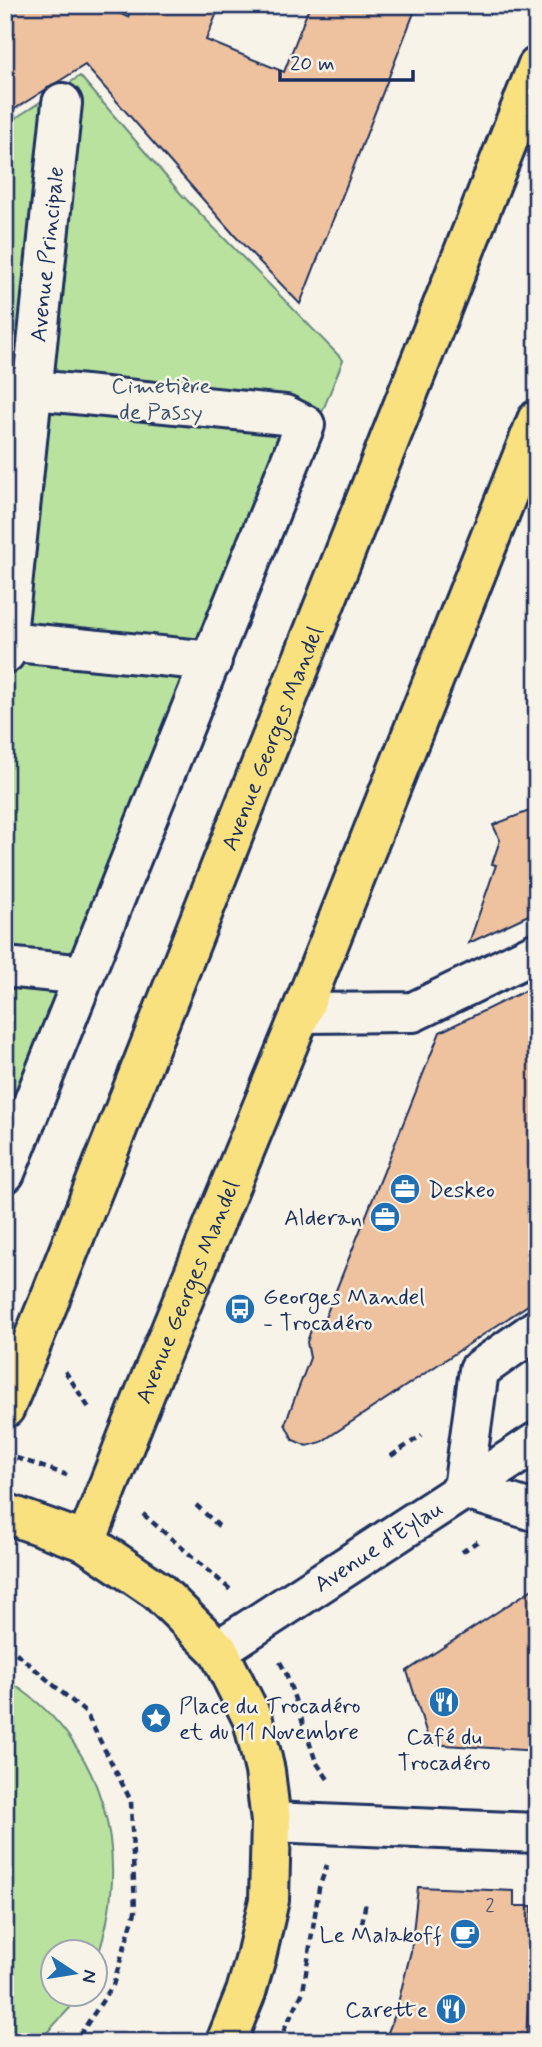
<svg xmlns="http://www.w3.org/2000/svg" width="542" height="2047" font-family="Mynerve,sans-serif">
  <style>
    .green { fill: #b8e29e; stroke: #6a887e; stroke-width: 2 }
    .building { fill: #efc29f; stroke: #1b2f5e; stroke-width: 2 }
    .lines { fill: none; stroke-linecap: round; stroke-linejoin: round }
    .minor-casing { stroke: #1b2f5e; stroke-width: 44 }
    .major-casing { stroke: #1b2f5e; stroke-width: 44 }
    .path { stroke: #1b2f5e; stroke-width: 4.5; stroke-dasharray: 7 5; stroke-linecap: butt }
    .minor { stroke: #f7f3e8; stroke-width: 38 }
    .major { stroke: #fae180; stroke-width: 38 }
    .labels { text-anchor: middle; stroke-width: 5; stroke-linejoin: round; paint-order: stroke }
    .number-label { font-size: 19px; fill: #50546e }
    .street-label { font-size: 23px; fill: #1b2f5e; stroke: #f7f3e8 }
    .park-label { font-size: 23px; fill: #3a536b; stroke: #f7f3e8 }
    .poi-label { font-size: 23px; fill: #1b2f5e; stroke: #f7f3e8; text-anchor: start }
  </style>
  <rect width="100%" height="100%" fill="#f7f3e8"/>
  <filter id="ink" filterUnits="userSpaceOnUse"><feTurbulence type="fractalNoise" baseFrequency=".0143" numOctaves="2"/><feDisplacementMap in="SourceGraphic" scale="14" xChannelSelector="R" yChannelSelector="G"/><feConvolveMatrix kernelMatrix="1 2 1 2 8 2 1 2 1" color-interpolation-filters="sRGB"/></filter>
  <g filter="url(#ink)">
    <path class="green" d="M80,76L181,194L343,360L5,1205V125Z
      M5,1679C105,1739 135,1857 95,1964L94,1952H52V1994L78,1995L70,2008L38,2042H5Z"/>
    <path class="building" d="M5,5H100L128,17L133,5H220L206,40L284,72L310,5H417L300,304L236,237L85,65L5,115Z
      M537,808V911L469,943L496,865L492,864L500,840L493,825Z
      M537,985V1299L321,1442L307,1446L293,1440L285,1424L310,1358L307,1342L311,1330L322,1325L440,1032Z
      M537,1586V1751L430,1744L407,1671Z
      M418,1887L514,1891V1906H532L526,2042H384L395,2015L411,1951Z"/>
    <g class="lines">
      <g class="minor-casing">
        <g id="minor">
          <path d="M5,387L285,415L305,425L5,1173"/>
          <path d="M5,641L212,661"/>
          <path id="s1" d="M5,654L62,103"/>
          <path d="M5,967L85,975"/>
          <path d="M301,1013L413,1012L537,952"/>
          <path d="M463,1489L479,1370L537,1329"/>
          <path d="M463,1489L537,1512"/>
          <path id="s2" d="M218,1650L537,1442"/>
          <path d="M271,1822L537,1833"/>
        </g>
      </g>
      <g class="major-casing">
        <g id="major">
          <path id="s3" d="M5,1408L49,1301L537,67"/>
          <path d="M5,1513L86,1542L158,1591L218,1650L253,1720L265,1771L271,1822L269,1900L256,1957L246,1992L226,2042"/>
          <path id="s4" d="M86,1542L151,1378L301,1013L537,420"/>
        </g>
      </g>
      <path class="path" d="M65,1371L91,1411
        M5,1454L67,1475
        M391,1456L422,1435
        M196,1505L221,1528
        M143,1514L232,1591
        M462,1552L481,1539
        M5,1649L14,1651L86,1713L131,1801L135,1912L113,1985L81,2033L70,2042
        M280,1662L286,1673L316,1762L330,1782
        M360,1935L366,1901
        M278,2042L303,1992L319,1888L327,1865
        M332,2042L336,2032"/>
      <use href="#minor" class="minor"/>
      <use href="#major" class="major"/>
    </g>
  </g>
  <defs>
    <g id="office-disc" transform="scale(1.575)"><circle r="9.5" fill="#1f6fb2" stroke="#f7f3e8"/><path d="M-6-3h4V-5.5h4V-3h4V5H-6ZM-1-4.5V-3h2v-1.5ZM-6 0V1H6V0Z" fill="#fff"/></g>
    <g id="bus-disc" transform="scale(1.575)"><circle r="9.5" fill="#1f6fb2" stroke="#f7f3e8"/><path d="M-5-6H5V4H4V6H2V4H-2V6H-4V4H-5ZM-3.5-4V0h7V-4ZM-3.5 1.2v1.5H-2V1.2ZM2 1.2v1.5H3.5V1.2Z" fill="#fff"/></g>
    <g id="restaurant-disc" transform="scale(1.575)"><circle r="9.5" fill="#1f6fb2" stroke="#f7f3e8"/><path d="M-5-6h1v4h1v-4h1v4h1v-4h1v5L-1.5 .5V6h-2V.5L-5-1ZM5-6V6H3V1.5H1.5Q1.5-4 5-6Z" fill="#fff"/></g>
    <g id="sight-disc" transform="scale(1.575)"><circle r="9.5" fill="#1f6fb2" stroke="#f7f3e8"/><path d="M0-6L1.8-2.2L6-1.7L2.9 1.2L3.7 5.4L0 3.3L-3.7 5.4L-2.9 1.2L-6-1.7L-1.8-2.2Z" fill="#fff"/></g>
    <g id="cafe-disc" transform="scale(1.575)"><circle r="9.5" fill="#1f6fb2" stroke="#f7f3e8"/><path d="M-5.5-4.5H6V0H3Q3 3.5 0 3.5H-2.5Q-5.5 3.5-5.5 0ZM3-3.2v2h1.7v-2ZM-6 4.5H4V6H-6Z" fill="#fff"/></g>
  </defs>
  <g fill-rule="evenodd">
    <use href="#office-disc" x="405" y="1189"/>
    <use href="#office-disc" x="385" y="1217"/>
    <use href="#bus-disc" x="240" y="1309"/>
    <use href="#restaurant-disc" x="444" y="1702"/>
    <use href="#sight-disc" x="156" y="1718"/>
    <use href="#cafe-disc" x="465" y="1934"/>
    <use href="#restaurant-disc" x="451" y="2009"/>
  </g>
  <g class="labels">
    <g class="number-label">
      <text x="490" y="1912">2</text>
    </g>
    <g class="street-label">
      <text dy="8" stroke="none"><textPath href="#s1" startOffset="402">Avenue Principale</textPath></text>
      <text dy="8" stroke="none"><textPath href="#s3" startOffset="721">Avenue Georges Mandel</textPath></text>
      <text dy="8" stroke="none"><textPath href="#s4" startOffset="270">Avenue Georges Mandel</textPath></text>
      <text dy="8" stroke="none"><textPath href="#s2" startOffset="191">Avenue d'Eylau</textPath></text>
    </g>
    <g class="park-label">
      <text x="161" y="393">Cimetière<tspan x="161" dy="26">de Passy</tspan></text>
    </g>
    <g class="poi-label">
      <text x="428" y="1197">Deskeo</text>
      <text x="362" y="1225" text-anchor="end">Alderan</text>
      <text x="263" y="1304">Georges Mandel<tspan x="263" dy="26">- Trocadéro</tspan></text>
      <text x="179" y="1713">Place du Trocadéro<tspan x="179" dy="26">et du 11 Novembre</tspan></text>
      <text x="444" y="1744" text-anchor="middle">Café du<tspan x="444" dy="26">Trocadéro</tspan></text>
      <text x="442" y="1942" text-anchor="end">Le Malakoff</text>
      <text x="428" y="2017" text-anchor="end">Carette</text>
    </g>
  </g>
  <rect width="542" height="2047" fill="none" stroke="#f7f3e8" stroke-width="28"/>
  <rect x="14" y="14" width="514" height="2019" fill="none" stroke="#1b2f5e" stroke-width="2.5" filter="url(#ink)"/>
  <g transform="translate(74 1973) rotate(102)"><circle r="33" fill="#f7f3e8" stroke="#9fa5b1" stroke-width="2"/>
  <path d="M0-5L12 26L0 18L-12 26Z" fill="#1f6fb2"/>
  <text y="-10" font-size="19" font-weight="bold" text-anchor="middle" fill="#1b2f5e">N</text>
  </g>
  <path d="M280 70v10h133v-10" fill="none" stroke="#1b2f5e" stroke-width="3.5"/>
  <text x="290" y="70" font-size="21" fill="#1b2f5e" stroke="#f7f3e8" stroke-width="5" paint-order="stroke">20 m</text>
</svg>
